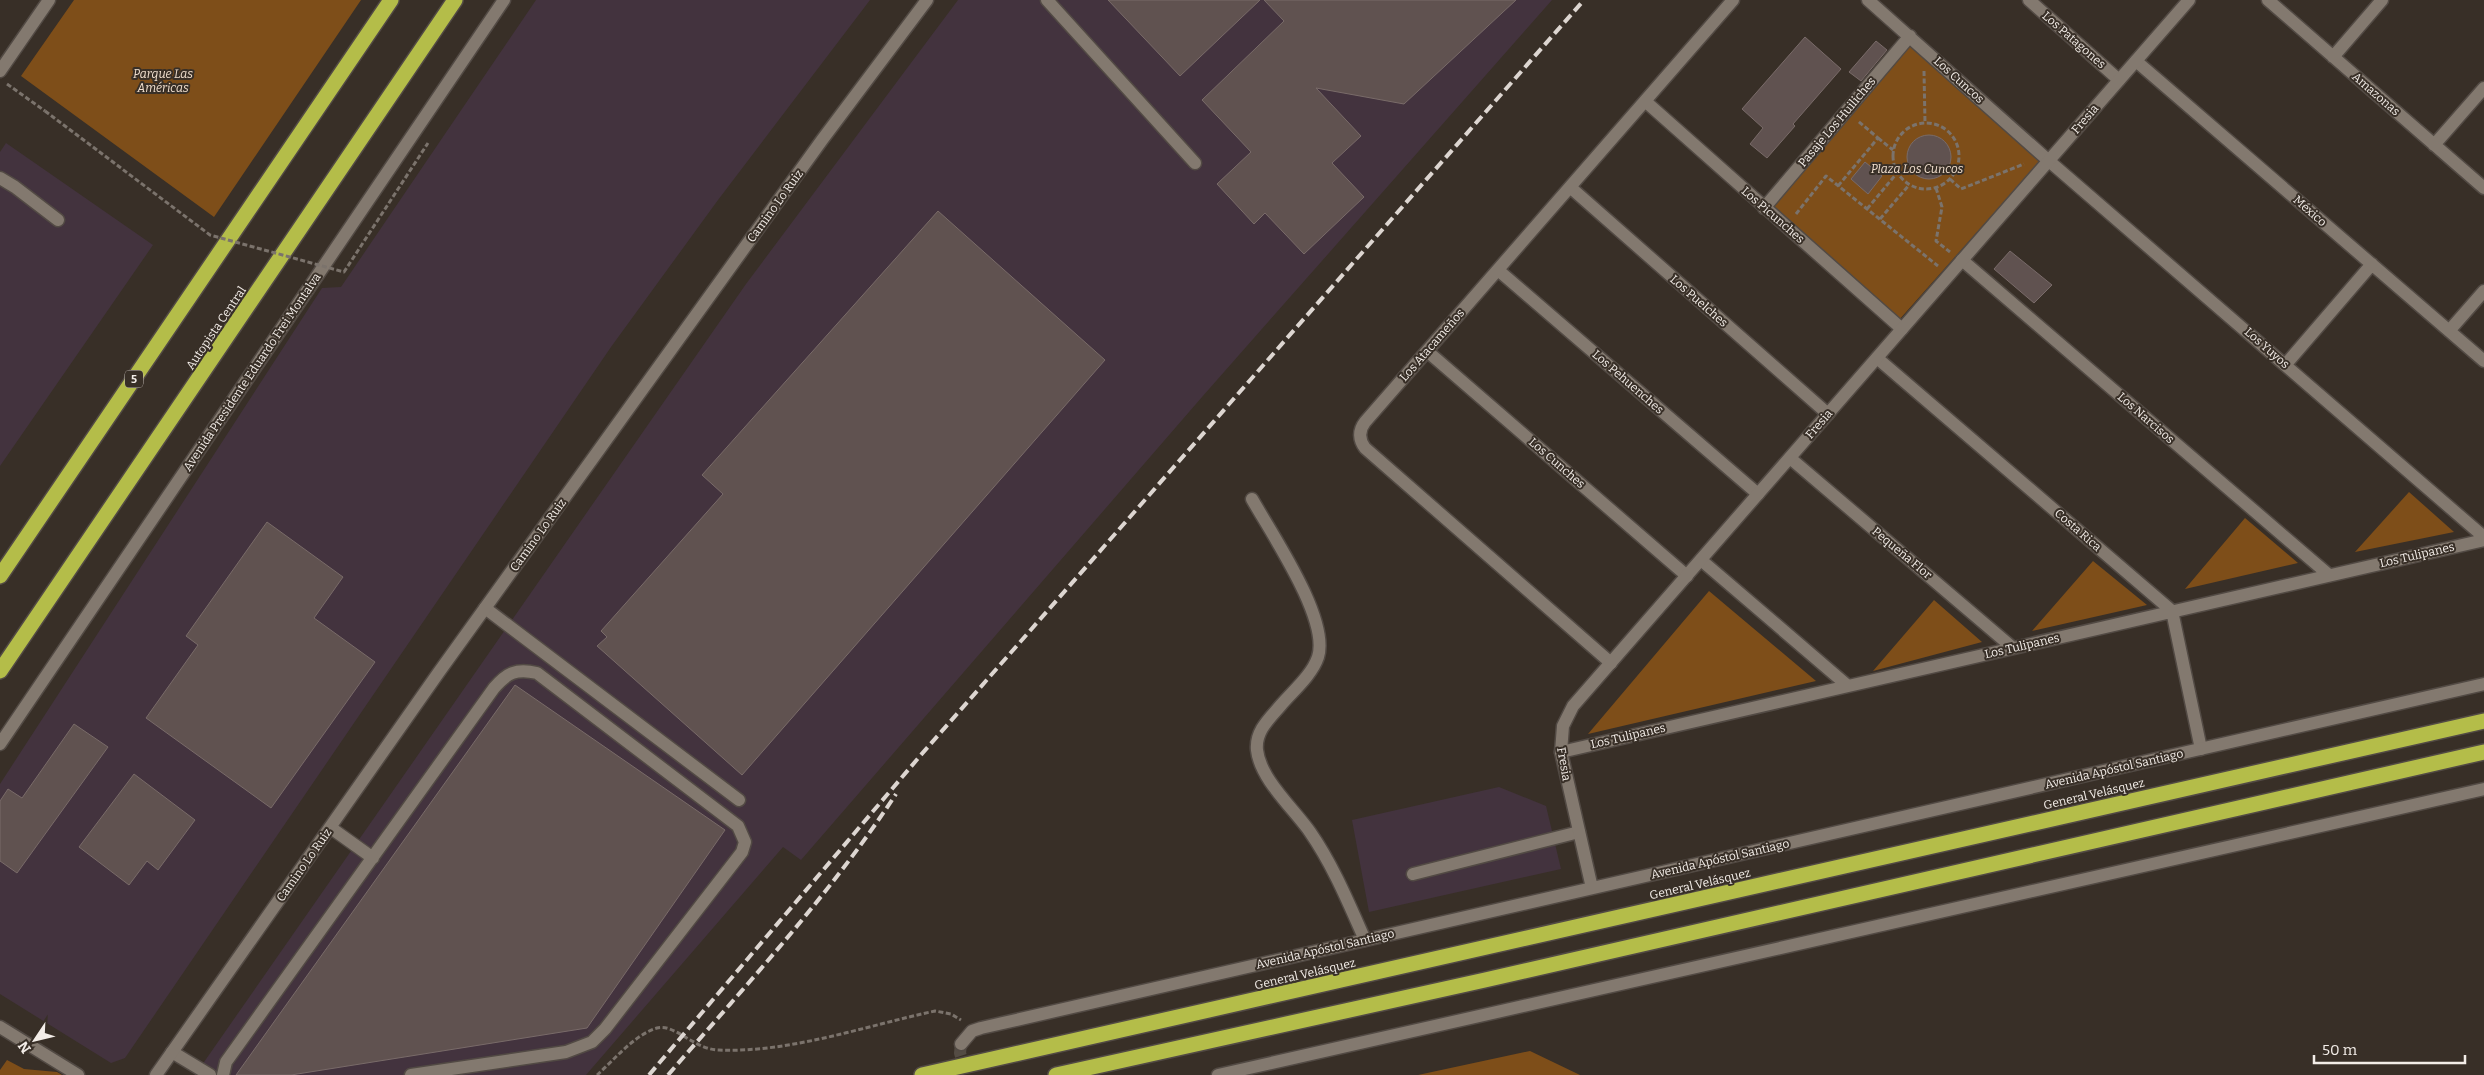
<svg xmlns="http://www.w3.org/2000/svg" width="2484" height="1075" font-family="Bitter,serif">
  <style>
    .industrial { fill: #43333e }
    .green { fill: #7e4e19 }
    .building { fill: #605250; stroke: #796b69 }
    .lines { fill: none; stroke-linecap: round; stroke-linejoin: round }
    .tertiary-tunnel { stroke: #544c44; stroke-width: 12; stroke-dasharray: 12 6; stroke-linecap: butt }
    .service-casing { stroke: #524a44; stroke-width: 15 }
    .minor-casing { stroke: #524a44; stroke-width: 15 }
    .tertiary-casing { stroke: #524a44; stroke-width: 15 }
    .secondary-casing { stroke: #524a44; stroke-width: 15 }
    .motorway-casing { stroke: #524a44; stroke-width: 18 }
    .path { stroke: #7b736c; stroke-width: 3; stroke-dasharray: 5 2.5; stroke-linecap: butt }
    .service { stroke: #83796f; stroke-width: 12 }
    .minor { stroke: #83796f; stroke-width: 12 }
    .tertiary { stroke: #83796f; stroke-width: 12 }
    .secondary { stroke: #83796f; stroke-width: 12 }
    .motorway { stroke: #b4bd49; stroke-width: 15 }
    .rail { stroke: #ddd6d1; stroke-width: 4; stroke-dasharray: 10 5; stroke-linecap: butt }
    .path-bridge { stroke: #7b736c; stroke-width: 3; stroke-dasharray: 5 2.5; stroke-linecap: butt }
    .labels { text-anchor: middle; stroke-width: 4; stroke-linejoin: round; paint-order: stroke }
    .shield { fill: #382f27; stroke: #bbb4ae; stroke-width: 1 }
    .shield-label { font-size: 11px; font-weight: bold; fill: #f3ede8 }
    .street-label { font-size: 12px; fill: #f3ede8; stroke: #382f27 }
    .park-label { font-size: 12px; font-style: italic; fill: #f1dfce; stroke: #382f27 }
  </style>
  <rect width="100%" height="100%" fill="#382f27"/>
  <path class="industrial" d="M536,0H870L718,200L611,347L125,1058L111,1063L0,994V784L322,288L341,287Z
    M958,0H1552L1202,397L801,860L783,847L586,1075H195L746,284Z
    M6,143L153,245L0,466V152Z
    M1499,787L1546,806L1561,869L1369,912L1352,820Z"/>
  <path class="green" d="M74,0H361L214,217L21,76Z
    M1908,43L2040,161L1899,320L1772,207Z
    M2409,492L2454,532L2355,552Z
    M2245,518L2298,563L2185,589Z
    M2093,561L2147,605L2032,631Z
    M1709,591L1816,681L1588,734Z
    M1934,600L1982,642L1873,671Z
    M1530,1051L1580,1075H1418Z
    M7,1060L24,1069L57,1072L62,1075H0V1070Z"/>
  <path class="building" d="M1108,0H1260L1180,76Z
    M1264,0H1516L1404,104L1316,88L1361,136L1332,163L1364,197L1304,254L1265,213L1254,224L1217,184L1251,152L1202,100L1284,21Z
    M1805,37L1841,69L1793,124L1795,126L1767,158L1750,144L1763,128L1742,109Z
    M1876,41L1887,50L1861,81L1849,72Z
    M1907 157a22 22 0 1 1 44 0a22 22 0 1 1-44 0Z
    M1865,162L1882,176L1868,194L1851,179Z
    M938,211L1105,360L742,775L597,646L607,637L601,631L723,494L702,475Z
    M2010,251L2052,285L2034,303L1994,269Z
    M267,522L343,577L314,618L375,662L271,808L146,718L198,645L186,636Z
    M515,685L725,830L587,1028L291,1075H236Z
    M74,724L108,747L17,873L0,861V801L8,789L22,798Z
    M134,774L195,820L158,870L147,861L129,885L79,847Z"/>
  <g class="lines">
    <path class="tertiary-tunnel" d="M961,1044L960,1053L967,1075"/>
    <g class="service-casing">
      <path id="service" d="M1047,0L1195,163
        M0,178L15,187L58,220
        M485,608L739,800
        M331,828L373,858
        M1413,874L1579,832
        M172,1052L210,1075
        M223,1075L226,1062L494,688C507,673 516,668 537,673L738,826L745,842L742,852L605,1029L592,1042L566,1052L411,1075"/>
    </g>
    <g class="minor-casing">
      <path id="minor" d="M1868,0L2049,161L2484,537
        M2029,0L2119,80
        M2268,0L2484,188
        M2333,57L2382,0
        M2136,61L2484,361
        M1645,101L1902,329
        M2434,145L2484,88
        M1570,187L1828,414
        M1764,208L1910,36
        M1962,260L2329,575
        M1498,270L1758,494
        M2449,331L2484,291
        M1427,351L1687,576
        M1877,358L2172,611L2201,749
        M2286,364L2372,264
        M1790,458L2013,648
        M1252,499C1271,533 1330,619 1318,657C1312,675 1293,691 1281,705C1270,718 1255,731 1257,750C1260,779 1294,809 1310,832C1333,865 1349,904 1365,940
        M1701,560L1848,686
        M1611,663L1365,448C1359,440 1358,431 1365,422L1733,0
        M1561,752L2484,540
        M156,1075L439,672L822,140L927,0"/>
    </g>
    <g class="tertiary-casing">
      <path id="tertiary" d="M1592,888L1561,752L1563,726L1573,706L2189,0
        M961,1044L972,1031L981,1028L2484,684
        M1218,1075L2484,789"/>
    </g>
    <g class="secondary-casing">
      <path id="secondary" d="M0,71L49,0
        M0,744L504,0
        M0,1027L78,1075"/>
    </g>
    <g class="motorway-casing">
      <path id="motorway" d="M0,576L391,0
        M0,671L455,0
        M922,1075L2484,721
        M1056,1075L1485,980L2484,752"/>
    </g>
    <path class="path" d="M1924,71L1925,123
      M7,84L45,111
      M1893 156a33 33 0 1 1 66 0a33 33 0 1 1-66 0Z
      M1878,138L1893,150
      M1950,179L1961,189L2024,164
      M1838,186L1878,138L1858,121
      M1936,188L1942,207L1936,241L1950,252
      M1867,209L1897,173
      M1796,214L1826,176L1938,266
      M1880,219L1909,185
      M597,1075C614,1060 634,1035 657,1028C674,1023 695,1050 719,1050C790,1053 865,1026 935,1011L951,1014L961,1020"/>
    <use href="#service" class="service"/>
    <use href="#minor" class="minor"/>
    <use href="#tertiary" class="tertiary"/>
    <use href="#secondary" class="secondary"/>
    <use href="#motorway" class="motorway"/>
    <path class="rail" d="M649,1075L920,756L1584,0
      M668,1075C747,984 829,896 896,794"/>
    <path class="path-bridge" d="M45,111L210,235L344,272L428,143"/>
  </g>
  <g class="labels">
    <rect class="shield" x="125" y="370.5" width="18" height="17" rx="4"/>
    <g class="shield-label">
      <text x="134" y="383">5</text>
    </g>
    <g class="street-label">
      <text transform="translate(2074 40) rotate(41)" y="4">Los Patagones</text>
      <text transform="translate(1959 80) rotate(42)" y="4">Los Cuncos</text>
      <text transform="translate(2376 94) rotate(41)" y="4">Amazonas</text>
      <text transform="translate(2085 119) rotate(-49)" y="4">Fresia</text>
      <text transform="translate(1837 122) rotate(-50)" y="4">Pasaje Los Huiliches</text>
      <text transform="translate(775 206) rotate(-54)" y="4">Camino Lo Ruiz</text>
      <text transform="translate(2310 211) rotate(41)" y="4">México</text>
      <text transform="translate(1773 215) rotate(41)" y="4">Los Picunches</text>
      <text transform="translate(1699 301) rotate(41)" y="4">Los Puelches</text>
      <text transform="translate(216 328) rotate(-56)" y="4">Autopista Central</text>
      <text transform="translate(1432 345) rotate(-49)" y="4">Los Atacameños</text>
      <text transform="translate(2267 348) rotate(41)" y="4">Los Yuyos</text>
      <text transform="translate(252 372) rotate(-56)" y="4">Avenida Presidente Eduardo Frei Montalva</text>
      <text transform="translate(1628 382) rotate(41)" y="4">Los Pehuenches</text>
      <text transform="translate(2146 418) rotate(41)" y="4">Los Narcisos</text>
      <text transform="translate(1819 424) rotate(-49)" y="4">Fresia</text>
      <text transform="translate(1557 463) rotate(41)" y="4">Los Cunches</text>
      <text transform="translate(2078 530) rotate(41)" y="4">Costa Rica</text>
      <text transform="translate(538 535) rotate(-54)" y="4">Camino Lo Ruiz</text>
      <text transform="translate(1902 553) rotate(40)" y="4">Pequeña Flor</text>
      <text transform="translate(2417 555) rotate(-13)" y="4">Los Tulipanes</text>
      <text transform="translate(2022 646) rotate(-13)" y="4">Los Tulipanes</text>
      <text transform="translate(1628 736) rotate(-13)" y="4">Los Tulipanes</text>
      <text transform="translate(1564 764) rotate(80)" y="4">Fresia</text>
      <text transform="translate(2114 769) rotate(-13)" y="4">Avenida Apóstol Santiago</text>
      <text transform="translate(2094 794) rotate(-13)" y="4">General Velásquez</text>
      <text transform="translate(1720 859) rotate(-13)" y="4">Avenida Apóstol Santiago</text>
      <text transform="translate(304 865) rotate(-55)" y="4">Camino Lo Ruiz</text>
      <text transform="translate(1700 884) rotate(-13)" y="4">General Velásquez</text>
      <text transform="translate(1325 949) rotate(-13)" y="4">Avenida Apóstol Santiago</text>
      <text transform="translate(1305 974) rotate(-13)" y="4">General Velásquez</text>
    </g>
    <g class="park-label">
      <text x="163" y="78">Parque Las<tspan x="163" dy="14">Américas</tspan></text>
      <text x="1917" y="173">Plaza Los Cuncos</text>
    </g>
  </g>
  <g transform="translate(35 1040) rotate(235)" stroke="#382f27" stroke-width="4" paint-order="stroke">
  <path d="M0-4L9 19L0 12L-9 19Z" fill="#f3ede8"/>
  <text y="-8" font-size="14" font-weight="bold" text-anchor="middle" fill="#f3ede8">N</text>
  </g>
  <path d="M2314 1055v8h151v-8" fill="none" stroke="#f3ede8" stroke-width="2.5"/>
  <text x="2322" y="1055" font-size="15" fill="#f3ede8" stroke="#382f27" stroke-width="4" paint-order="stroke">50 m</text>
</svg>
